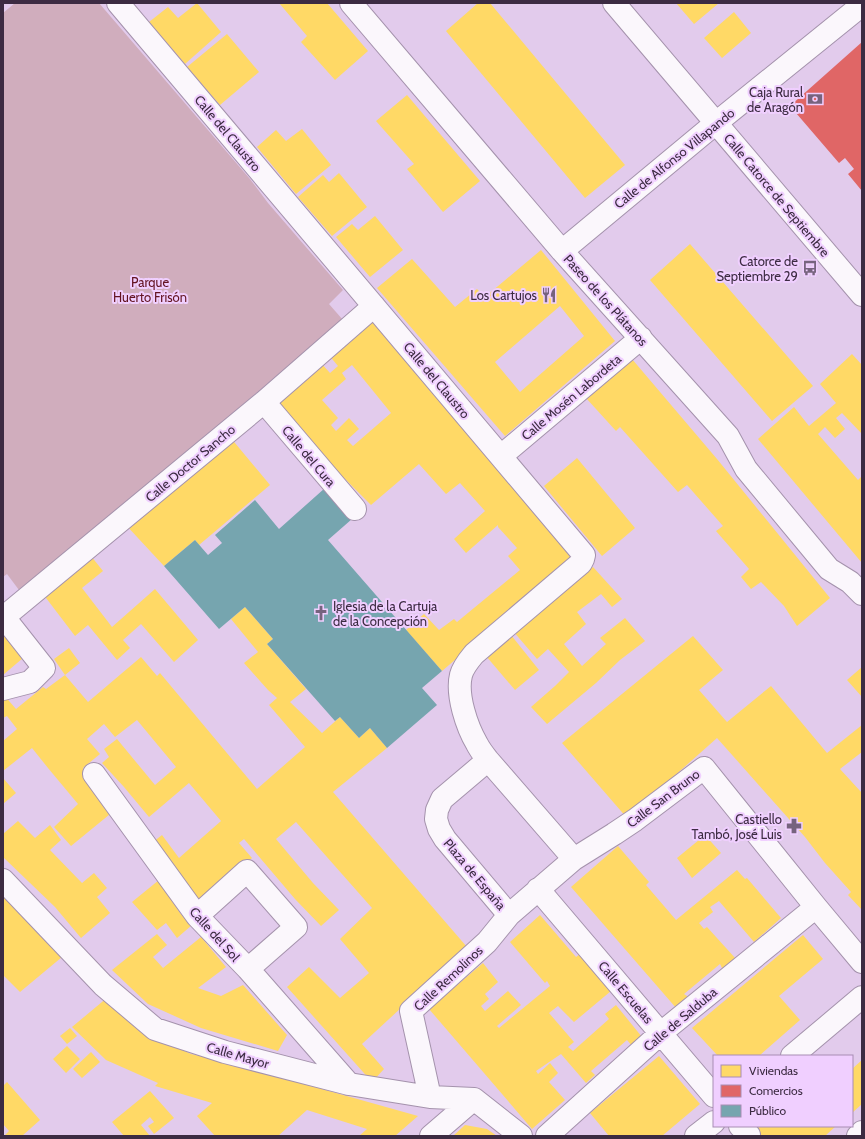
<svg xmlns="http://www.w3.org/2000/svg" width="865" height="1139" font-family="Cabin,sans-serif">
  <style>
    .green { fill: #d0adbd }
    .homes { fill: #ffd966; fill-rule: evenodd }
    .shops { fill: #e06666 }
    .public { fill: #76a5af }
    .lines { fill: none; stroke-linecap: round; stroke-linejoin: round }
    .street-casing { stroke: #a492ac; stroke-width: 24 }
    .street { stroke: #fbf7fc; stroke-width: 22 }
    .labels { text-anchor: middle; stroke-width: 4; stroke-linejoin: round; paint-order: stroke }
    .poi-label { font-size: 13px; fill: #3c2b42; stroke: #f0cfff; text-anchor: end }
    .street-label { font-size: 13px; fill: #3c2b42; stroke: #f0cfff }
    .park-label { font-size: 13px; fill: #631422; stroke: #f0cfff }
  </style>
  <rect width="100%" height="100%" fill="#e2cbec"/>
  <path class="green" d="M15,3H99L250,179L268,203L343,290L329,304L343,320L136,495L19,590L7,574L3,577V13Z"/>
  <path class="homes" d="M197,3L221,32L185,64L149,22L168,7L178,18Z
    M279,3H327L368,51L335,80L301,42L307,36Z
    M478,3H490L625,165L585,198L446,31Z
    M676,3H719L694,24Z
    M734,12L751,33L722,58L704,38Z
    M227,34L259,72L220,105L187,67Z
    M407,95L480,181L443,212L407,169L414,164L376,121Z
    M302,129L331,165L296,194L257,147L276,130L286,141Z
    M339,173L367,207L332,236L298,197L323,175L329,182Z
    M375,216L403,250L370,277L336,237L352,224L358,230Z
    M690,244L813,386L772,421L650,280Z
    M541,250L615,341L505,436L377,288L412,259L455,307L477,289L485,297ZM560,306L584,336L520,392L495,362Z
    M370,319L377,322L578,555L442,671L406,630L424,614L439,630L454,619L457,622L520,570L508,556L517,548L498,527V525L466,553L454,539L485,511L460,483L446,494L419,464L371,505L335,469L274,401L320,362L330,373L338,366L328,354ZM352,365L391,413L353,446L347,440L359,429L349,418L336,431L331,425L338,418L322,400L346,379L342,373Z
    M852,354L862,365V434L842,413L836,418L845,429L835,438L825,427L818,434L858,480L862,476V563L758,439L794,407L809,426L836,403L820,384Z
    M632,359L717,459L830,598L797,626L784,606L761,582L751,589L741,577L749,569L716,531L723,526L687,485L678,492L620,427L616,431L586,398Z
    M230,437L270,485L199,545L195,540L164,566L125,524Z
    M577,458L635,528L602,556L544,486Z
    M91,556L103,571L82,588L112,627L155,589L198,640L174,662L141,624L123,640L130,648L117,660L88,625L75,636L43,594Z
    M593,567L622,599L612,607L601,594L577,612L586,624L564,644L582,666L606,644L600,638L625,618L645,641L620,660L596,683L547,724L531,707L555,686L569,672L548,649L537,659L513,631L561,591Z
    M245,607L273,639L267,644L306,689L290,702L322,733L340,717L359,738L370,728L387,748L333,792L467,947L362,1044L384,1069L372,1082L287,987L309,967L340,998L369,973L340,939L372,908L296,822L276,839L313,883L339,910L321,926L295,899L244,839L239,843L252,858L196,903L148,846L162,835L179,858L221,821L189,783L149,817L124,787L102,763L109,757L104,749L117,739L155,785L176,767L137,720L115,737L104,724L87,739L100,754L83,768L115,810L71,846L54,827L78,804L48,768L32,748L3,771V741L17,729L7,716L3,718V694L16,709L43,687L46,689L65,675L88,702L141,657L157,676L160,673L257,789L305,747L269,705L277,698L268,690L244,663L258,652L231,619Z
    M3,634L23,658L3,675Z
    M511,635L539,670L515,690L486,656Z
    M693,636L723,670L699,690L727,722L771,686L827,753L862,725V752L840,769L862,793V910L848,895L851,892L825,863L805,837L717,738L627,818L562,743Z
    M69,648L80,663L65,675L54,659Z
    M862,667V697L847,680Z
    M3,778L16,793L3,804Z
    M18,821L35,838L50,825L61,840L50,850L82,883L94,873L107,888L97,897L110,913L81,938L55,907L3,857V834Z
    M705,835L721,853L692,878L677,858Z
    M618,846L649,882L646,885L676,920L737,870L745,879L747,878L781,918L754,942L719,901L710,907L713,912L699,923L704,929L707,927L736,959L723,970L720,964L684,994L690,998L677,1009L571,887Z
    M159,880L180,913L192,925L177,938L166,923L157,930L132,902Z
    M3,893L62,957L20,992L3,975Z
    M540,915L576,957L580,954L611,991L574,1022L558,1006L549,1013L574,1042L568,1047L573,1051L609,1019L605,1014L616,1005L642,1037L632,1046L627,1040L591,1071L595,1075L586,1083L561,1054L536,1071L538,1074L550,1063L558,1073L549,1082L565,1100L532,1129L429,1009L483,963L498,982L485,994L489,999L481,1006L485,1011L508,991L521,1005L497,1026L499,1028L550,986L547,981L545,983L510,942Z
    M157,934L167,945L153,957L163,968L201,937L226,967L198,988L221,996L243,985L287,1035L278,1051L201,1028L148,1004L112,970Z
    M803,935L823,959L779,996L800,1020L759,1056H718L692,1028Z
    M108,997L138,1030L191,1054L252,1068L304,1084L418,1116L395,1136H359L367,1129L307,1110L278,1136H215L197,1116L212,1103L155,1086L158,1083L106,1060L72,1027Z
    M70,1028L77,1036L67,1044L60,1036Z
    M67,1046L80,1059L66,1073L53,1059Z
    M91,1052L100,1062L82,1078L73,1069Z
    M659,1056L700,1104L662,1136H609L590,1113Z
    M862,1060V1104L852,1113V1069Z
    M7,1082L40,1120L22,1136H4L9,1131L3,1124V1086Z
    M150,1091L174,1118L154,1134L148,1126L154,1122L150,1117L141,1125L150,1136H124L112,1122Z
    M465,1125L487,1129L497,1136H453Z
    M760,1126H836L825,1136H748Z"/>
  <path class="shops" d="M862,42V191L848,174L854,169L845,158L839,163L790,106Z"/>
  <path class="public" d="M325,488L352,519L328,540L442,671L422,688L437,705L387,748L370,728L359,738L340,717L335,721L267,644L273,639L245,607L219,629L164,566L195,540L208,555L222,543L215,535L255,500L279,529Z"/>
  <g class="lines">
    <g class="street-casing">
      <path id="street" d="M118,3L584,555L583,559L581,563L474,654C469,660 463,667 461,675C456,695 467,727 477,744C480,750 484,755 488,760L574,859
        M351,3L562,251L728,436L746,469L824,563L829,569L850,582L862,594
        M614,3L862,295
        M562,251L716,123L862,5
        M264,402L355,509
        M501,456L641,338
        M3,616L44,668L30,682L3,689
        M4,617L264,402L374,306
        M488,760L442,799L437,810L436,819L439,829L445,839L509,915
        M94,774L197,916L248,969L349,1084
        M3,880L103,985L155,1029L225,1052L349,1084L430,1097L474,1099L521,1136
        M538,889L714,1096
        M197,916L247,871L296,927L248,969
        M792,1056L862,997
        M430,1097L411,1011L487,942L509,915L574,859L614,834L635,820L704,768L816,907L862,962
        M740,1126L749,1135
        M431,1136L474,1099
        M547,1136L661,1033L816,907
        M696,1136L714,1122
        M858,1136L862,1132"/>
    </g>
    <use href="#street" class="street"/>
  </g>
  <defs>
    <g id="bank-bare" transform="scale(1.2)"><path d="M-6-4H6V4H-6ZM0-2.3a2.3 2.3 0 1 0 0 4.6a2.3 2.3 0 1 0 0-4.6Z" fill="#76637e" stroke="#f0cfff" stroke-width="2.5" paint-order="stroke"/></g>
    <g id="bus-bare" transform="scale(1.2)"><path d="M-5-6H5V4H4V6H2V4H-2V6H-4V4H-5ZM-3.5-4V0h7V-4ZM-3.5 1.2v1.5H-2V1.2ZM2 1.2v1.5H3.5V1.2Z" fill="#76637e" stroke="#f0cfff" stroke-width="2.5" paint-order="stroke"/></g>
    <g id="restaurant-bare" transform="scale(1.2)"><path d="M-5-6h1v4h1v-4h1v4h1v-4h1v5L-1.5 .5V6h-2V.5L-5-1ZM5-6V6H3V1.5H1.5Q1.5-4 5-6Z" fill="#76637e" stroke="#f0cfff" stroke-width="2.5" paint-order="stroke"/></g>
    <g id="church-bare" transform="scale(1.2)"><path d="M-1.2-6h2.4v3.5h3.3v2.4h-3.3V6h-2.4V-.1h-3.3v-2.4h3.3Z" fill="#76637e" stroke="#f0cfff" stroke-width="2.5" paint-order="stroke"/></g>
    <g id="pharmacy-bare" transform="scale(1.2)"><path d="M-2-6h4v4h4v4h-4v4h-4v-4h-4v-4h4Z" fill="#76637e" stroke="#f0cfff" stroke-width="2.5" paint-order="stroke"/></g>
  </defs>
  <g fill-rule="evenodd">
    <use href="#bank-bare" x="815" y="99"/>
    <use href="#bus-bare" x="810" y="268"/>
    <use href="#restaurant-bare" x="549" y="295"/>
    <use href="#church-bare" x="321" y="613"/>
    <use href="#pharmacy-bare" x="794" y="826"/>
  </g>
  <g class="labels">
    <g class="poi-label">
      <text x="803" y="97">Caja Rural<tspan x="803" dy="15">de Aragón</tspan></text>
      <text x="798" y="266">Catorce de<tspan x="798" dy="15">Septiembre 29</tspan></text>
      <text x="537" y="300">Los Cartujos</text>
      <text x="333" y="611" text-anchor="start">Iglesia de la Cartuja<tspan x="333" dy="15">de la Concepción</tspan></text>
      <text x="782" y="824">Castiello<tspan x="782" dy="15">Tambó, José Luis</tspan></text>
    </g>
    <g class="street-label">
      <text transform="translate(228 133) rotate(50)" y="5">Calle del Claustro</text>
      <text transform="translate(674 158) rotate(-39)" y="5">Calle de Alfonso Villapando</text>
      <text transform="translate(777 195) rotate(50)" y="5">Calle Catorce de Septiembre</text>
      <text transform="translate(606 300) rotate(48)" y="5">Paseo de los Plátanos</text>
      <text transform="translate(437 380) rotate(50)" y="5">Calle del Claustro</text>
      <text transform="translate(571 397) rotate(-40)" y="5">Calle Mosén Labordeta</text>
      <text transform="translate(309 456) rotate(50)" y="5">Calle del Cura</text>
      <text transform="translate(190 463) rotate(-40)" y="5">Calle Doctor Sancho</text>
      <text transform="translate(663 798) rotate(-37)" y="5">Calle San Bruno</text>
      <text transform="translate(475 874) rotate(50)" y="5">Plaza de España</text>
      <text transform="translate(215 934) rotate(48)" y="5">Calle del Sol</text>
      <text transform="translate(448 978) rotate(-43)" y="5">Calle Remolinos</text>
      <text transform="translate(626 992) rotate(50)" y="5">Calle Escuelas</text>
      <text transform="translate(680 1019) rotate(-40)" y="5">Calle de Salduba</text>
      <text transform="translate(238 1055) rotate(16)" y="5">Calle Mayor</text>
    </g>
    <g class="park-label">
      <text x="150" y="287">Parque<tspan x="150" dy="15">Huerto Frisón</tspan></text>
    </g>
  </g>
  <rect width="865" height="1139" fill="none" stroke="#3c2b42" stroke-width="8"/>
  <rect x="713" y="1055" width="140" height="72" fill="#f0cfff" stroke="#a88db3"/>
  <rect x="721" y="1065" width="20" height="12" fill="#ffd966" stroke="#a88db3"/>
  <text x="749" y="1075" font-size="12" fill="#3c2b42">Viviendas</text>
  <rect x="721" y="1085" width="20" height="12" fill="#e06666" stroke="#a88db3"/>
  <text x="749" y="1095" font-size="12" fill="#3c2b42">Comercios</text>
  <rect x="721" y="1105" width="20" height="12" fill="#76a5af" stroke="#a88db3"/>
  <text x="749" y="1115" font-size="12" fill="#3c2b42">Público</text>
</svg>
